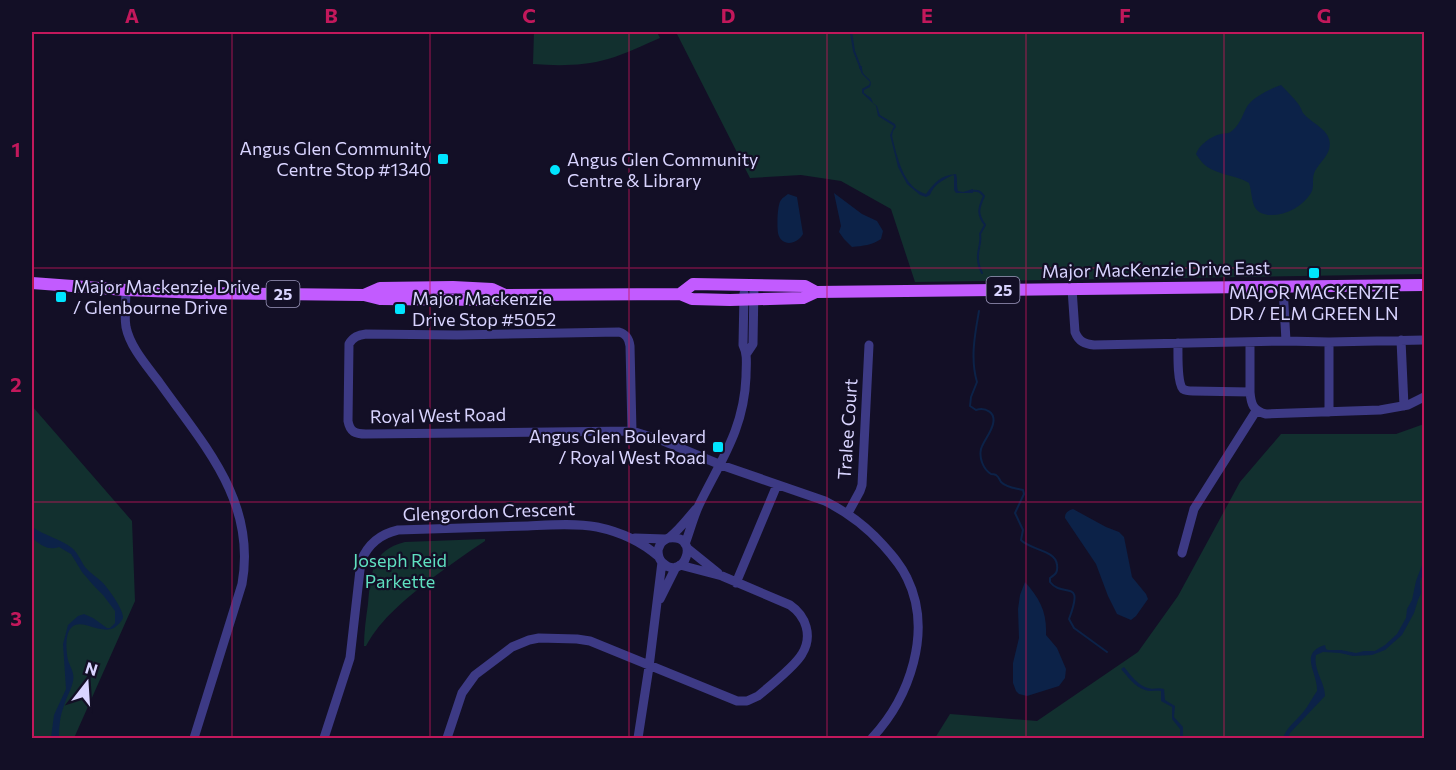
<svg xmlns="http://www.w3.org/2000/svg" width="1456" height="770" font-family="Commissioner,sans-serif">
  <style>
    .green { fill: #12302f }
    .water { fill: #0c2248 }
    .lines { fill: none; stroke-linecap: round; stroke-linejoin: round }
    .stream { stroke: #0c2248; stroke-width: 2 }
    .minor { stroke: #3d3a85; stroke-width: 9 }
    .major { stroke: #c25bff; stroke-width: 12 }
    .grid { fill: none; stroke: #c2185b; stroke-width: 1.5; stroke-opacity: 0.55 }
    .poi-dot { fill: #00e5ff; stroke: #130f26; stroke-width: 2 }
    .labels { text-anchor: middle; stroke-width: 4.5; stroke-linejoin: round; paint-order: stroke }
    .shield { fill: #130f26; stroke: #9e99be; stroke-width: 1.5 }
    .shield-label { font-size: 16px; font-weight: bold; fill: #d9d4ff }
    .poi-label { font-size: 18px; fill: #d9d4ff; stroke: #130f26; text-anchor: start }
    .street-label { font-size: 18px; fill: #d9d4ff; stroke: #130f26 }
    .park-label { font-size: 18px; fill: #5fe0c0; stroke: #130f26 }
    .neatline { fill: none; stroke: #c2185b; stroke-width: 2 }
    .grid-label { font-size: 20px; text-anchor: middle; font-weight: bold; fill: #c2185b }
  </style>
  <rect width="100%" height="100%" fill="#130f26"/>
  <path class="green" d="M534,32H657L660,38C643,45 626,54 608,59C584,66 558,66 533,64Z
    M676,32H1424V274L915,282L891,209L841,181L801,175L750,178Z
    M32,406L132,521L135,601L74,738H32V694L34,689L32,667Z
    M1424,424V738H935L950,714L1037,721L1138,652L1178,596L1240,482L1281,434H1396Z
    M485,539V541C466,553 449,566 431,579C406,599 382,617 366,646H364C364,632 366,618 368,604C371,575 371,550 405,542Z"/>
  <path class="water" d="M862,66C862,68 862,71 863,73C867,79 873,79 870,87L864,90V93L871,98L873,103L877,106L880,115L895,124L896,127L893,131L892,136C897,156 903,188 926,194C934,183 941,175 956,174C958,180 956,185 958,191L963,192L973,189V193H956L954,190V176L953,175C943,180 934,184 930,195L926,197L920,195L907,184L898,167L890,135L894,126L878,116L876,106L862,93V89L869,85L870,82L862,74L859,67Z
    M1281,85C1287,91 1294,98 1299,105C1300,106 1303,113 1303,113C1311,123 1325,127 1329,139C1333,153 1321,160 1315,171C1311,179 1315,186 1311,193C1302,207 1286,216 1268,215C1264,214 1259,213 1256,209C1251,202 1252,191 1249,183C1236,175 1218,175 1206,166C1202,163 1199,158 1196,154C1199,145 1211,136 1221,134C1226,133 1229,134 1233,130C1241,123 1243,113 1248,105C1255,96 1270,89 1281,85Z
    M834,193L862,214L877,221L883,231L881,239C872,245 863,246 852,247L844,239L839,232L841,226Z
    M788,194L797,197L803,234C797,245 781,247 778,233C777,226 777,205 781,200C783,197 786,196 788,194Z
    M1073,509L1106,527L1119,532L1124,537L1132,577L1146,594L1148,599L1136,616L1131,620L1117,614L1108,596L1096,564L1065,518C1065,513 1067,511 1073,509Z
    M32,527C44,535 60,539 72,548C78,553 81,561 85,567C90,573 97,577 102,582C108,588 124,610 123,618C122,621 117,626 114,628C99,635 81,617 71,628C65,634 66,652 68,660C70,667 75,673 73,681C72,688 67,696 65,703C60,715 59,725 59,738H51L54,715L66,689L63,644L68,625L78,616L84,614L93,618L107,628H110L115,623V611L103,595L94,586L82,572L71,554L59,547C49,551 39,545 32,537Z
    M1424,560V571L1420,582L1421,593L1418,600L1414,613L1402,635L1385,650L1372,655L1353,656L1340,653L1323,652L1316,655C1313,670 1325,682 1325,696L1290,733L1288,738H1283C1287,726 1299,719 1307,707C1310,702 1313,697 1317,691C1318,673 1298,653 1325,645L1326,649L1328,650H1341L1356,653L1364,651H1375L1385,645L1397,634L1406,618L1407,609L1412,600L1416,581Z
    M1025,582C1040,599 1047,612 1046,635L1057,648L1066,669L1065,678L1059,686L1027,696L1019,694L1016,691L1013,683V663L1019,638L1018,609L1020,595Z
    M1124,667C1130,674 1138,686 1148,688C1153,690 1158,687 1164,689L1165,700L1175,706L1174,717L1183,727V738H1180V729L1172,719V707L1161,701V691C1156,690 1150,692 1145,690C1135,687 1127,676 1121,669Z"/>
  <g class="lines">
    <path class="stream" d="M844,32H851L854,51L861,69
      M971,191C978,190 980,191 984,196C978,209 977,214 985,225L980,234C982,243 977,250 978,259C978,263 980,269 982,273
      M979,311C975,334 970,358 977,382L971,397L970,406L976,410C985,407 996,412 993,424C991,433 984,440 981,449C979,458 983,469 991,474C993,474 994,474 996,475C999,477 999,479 1001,482C1007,488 1016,488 1023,490L1024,494L1015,513L1023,530L1021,540C1030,550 1056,550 1057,565C1058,572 1056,574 1050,578V582C1063,599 1085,577 1069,619L1074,628L1107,652"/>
    <path class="minor" d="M1283,287L1286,341
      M1072,289L1075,332C1079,342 1085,344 1094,345L1286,341L1329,342L1424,340
      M126,290C126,302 124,315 126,327C130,347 147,366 159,382C203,444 257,501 242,584L194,738
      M1401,340L1404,406
      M1329,342V412
      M1178,343C1178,352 1177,383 1183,389C1186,391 1189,391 1193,391L1250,392V342
      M747,353L753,344L754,285
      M1250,392C1251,404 1253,411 1266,414L1380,410L1408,405L1424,397
      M632,431L630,346C629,338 626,334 619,332L457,335L366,334C358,335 353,337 349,344L348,421C350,432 355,434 366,434L632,431L661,440L721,465L825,501C847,512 866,526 883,545C892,555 901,565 907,578C933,631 910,697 872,738
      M848,513L860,491L862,485L869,345
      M635,538L665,539
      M669,538C702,534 684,583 663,563C659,560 658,555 658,550C659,547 660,544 662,542C665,539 667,539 670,537C680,529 688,518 696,509
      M685,544C690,531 693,518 699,505C721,460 744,429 746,377C746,365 748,355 743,345L744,293
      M687,548L718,573
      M1182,553L1194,509L1256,411
      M736,583L777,485
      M660,599L676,567
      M324,738L350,658L361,561C368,544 380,534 398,530C441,529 484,527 528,526C550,525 575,523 597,527C621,532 641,541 659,557
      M447,738L462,693L475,675L512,647L529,640L539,638L577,639L590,641L737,701H747L758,696C769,687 796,665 802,654C813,636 806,616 790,605L722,576L680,565
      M638,738L649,667L662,562"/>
    <path class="major" d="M32,283L126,290L201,293L364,295L380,299L493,300L505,295L680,294L692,299L730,300L803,298L816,292L1424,285
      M680,294L693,284L805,286L816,292
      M364,295L380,288L453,287L492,289L505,295"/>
  </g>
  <path class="grid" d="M232,32V738M430,32V738M629,32V738M827,32V738M1026,32V738M1224,32V738M32,268H1424M32,502H1424"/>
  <g class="poi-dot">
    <rect x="437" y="153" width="12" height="12" rx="3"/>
    <circle cx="555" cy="170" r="6"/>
    <rect x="1308" y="267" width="12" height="12" rx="3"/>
    <rect x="55" y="291" width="12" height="12" rx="3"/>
    <rect x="394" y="303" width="12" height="12" rx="3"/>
    <rect x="712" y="441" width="12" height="12" rx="3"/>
  </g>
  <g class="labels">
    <g class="shield">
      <rect x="986.5" y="277" width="33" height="26" rx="4.5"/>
      <rect x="266.5" y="281" width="33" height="26" rx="4.5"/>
    </g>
    <g class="shield-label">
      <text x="1003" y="296">25</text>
      <text x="283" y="300">25</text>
    </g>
    <g class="poi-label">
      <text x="431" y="155" text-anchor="end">Angus Glen Community<tspan x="431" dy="21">Centre Stop #1340</tspan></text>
      <text x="567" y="166">Angus Glen Community<tspan x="567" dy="21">Centre &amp; Library</tspan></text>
      <text x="73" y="293">Major Mackenzie Drive<tspan x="73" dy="21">/ Glenbourne Drive</tspan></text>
      <text x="1314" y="299" text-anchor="middle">MAJOR MACKENZIE<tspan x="1314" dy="21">DR / ELM GREEN LN</tspan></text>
      <text x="412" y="305">Major Mackenzie<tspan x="412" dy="21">Drive Stop #5052</tspan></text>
      <text x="706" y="443" text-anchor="end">Angus Glen Boulevard<tspan x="706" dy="21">/ Royal West Road</tspan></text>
    </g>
    <g class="street-label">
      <text transform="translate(1156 270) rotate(-1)" y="6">Major MacKenzie Drive East</text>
      <text transform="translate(438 416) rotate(-1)" y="6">Royal West Road</text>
      <text transform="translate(848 429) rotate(-86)" y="6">Tralee Court</text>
      <text transform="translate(489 512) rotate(-2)" y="6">Glengordon Crescent</text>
    </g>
    <g class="park-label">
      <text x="400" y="567">Joseph Reid<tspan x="400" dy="21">Parkette</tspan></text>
    </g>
  </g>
  <rect width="1456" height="770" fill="none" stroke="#130f26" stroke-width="66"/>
  <g transform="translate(87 683) rotate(17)" stroke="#130f26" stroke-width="4.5" paint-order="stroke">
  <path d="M0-4.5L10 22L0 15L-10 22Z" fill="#d9d4ff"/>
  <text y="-9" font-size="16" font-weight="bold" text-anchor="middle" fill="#d9d4ff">N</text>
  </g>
  <rect x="33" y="33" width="1390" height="704" class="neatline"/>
  <g class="grid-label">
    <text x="132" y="23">A</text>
    <text x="331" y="23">B</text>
    <text x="529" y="23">C</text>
    <text x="728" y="23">D</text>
    <text x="927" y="23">E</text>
    <text x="1125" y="23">F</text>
    <text x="1324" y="23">G</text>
    <text x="16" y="157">1</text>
    <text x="16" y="392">2</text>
    <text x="16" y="626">3</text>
  </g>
</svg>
